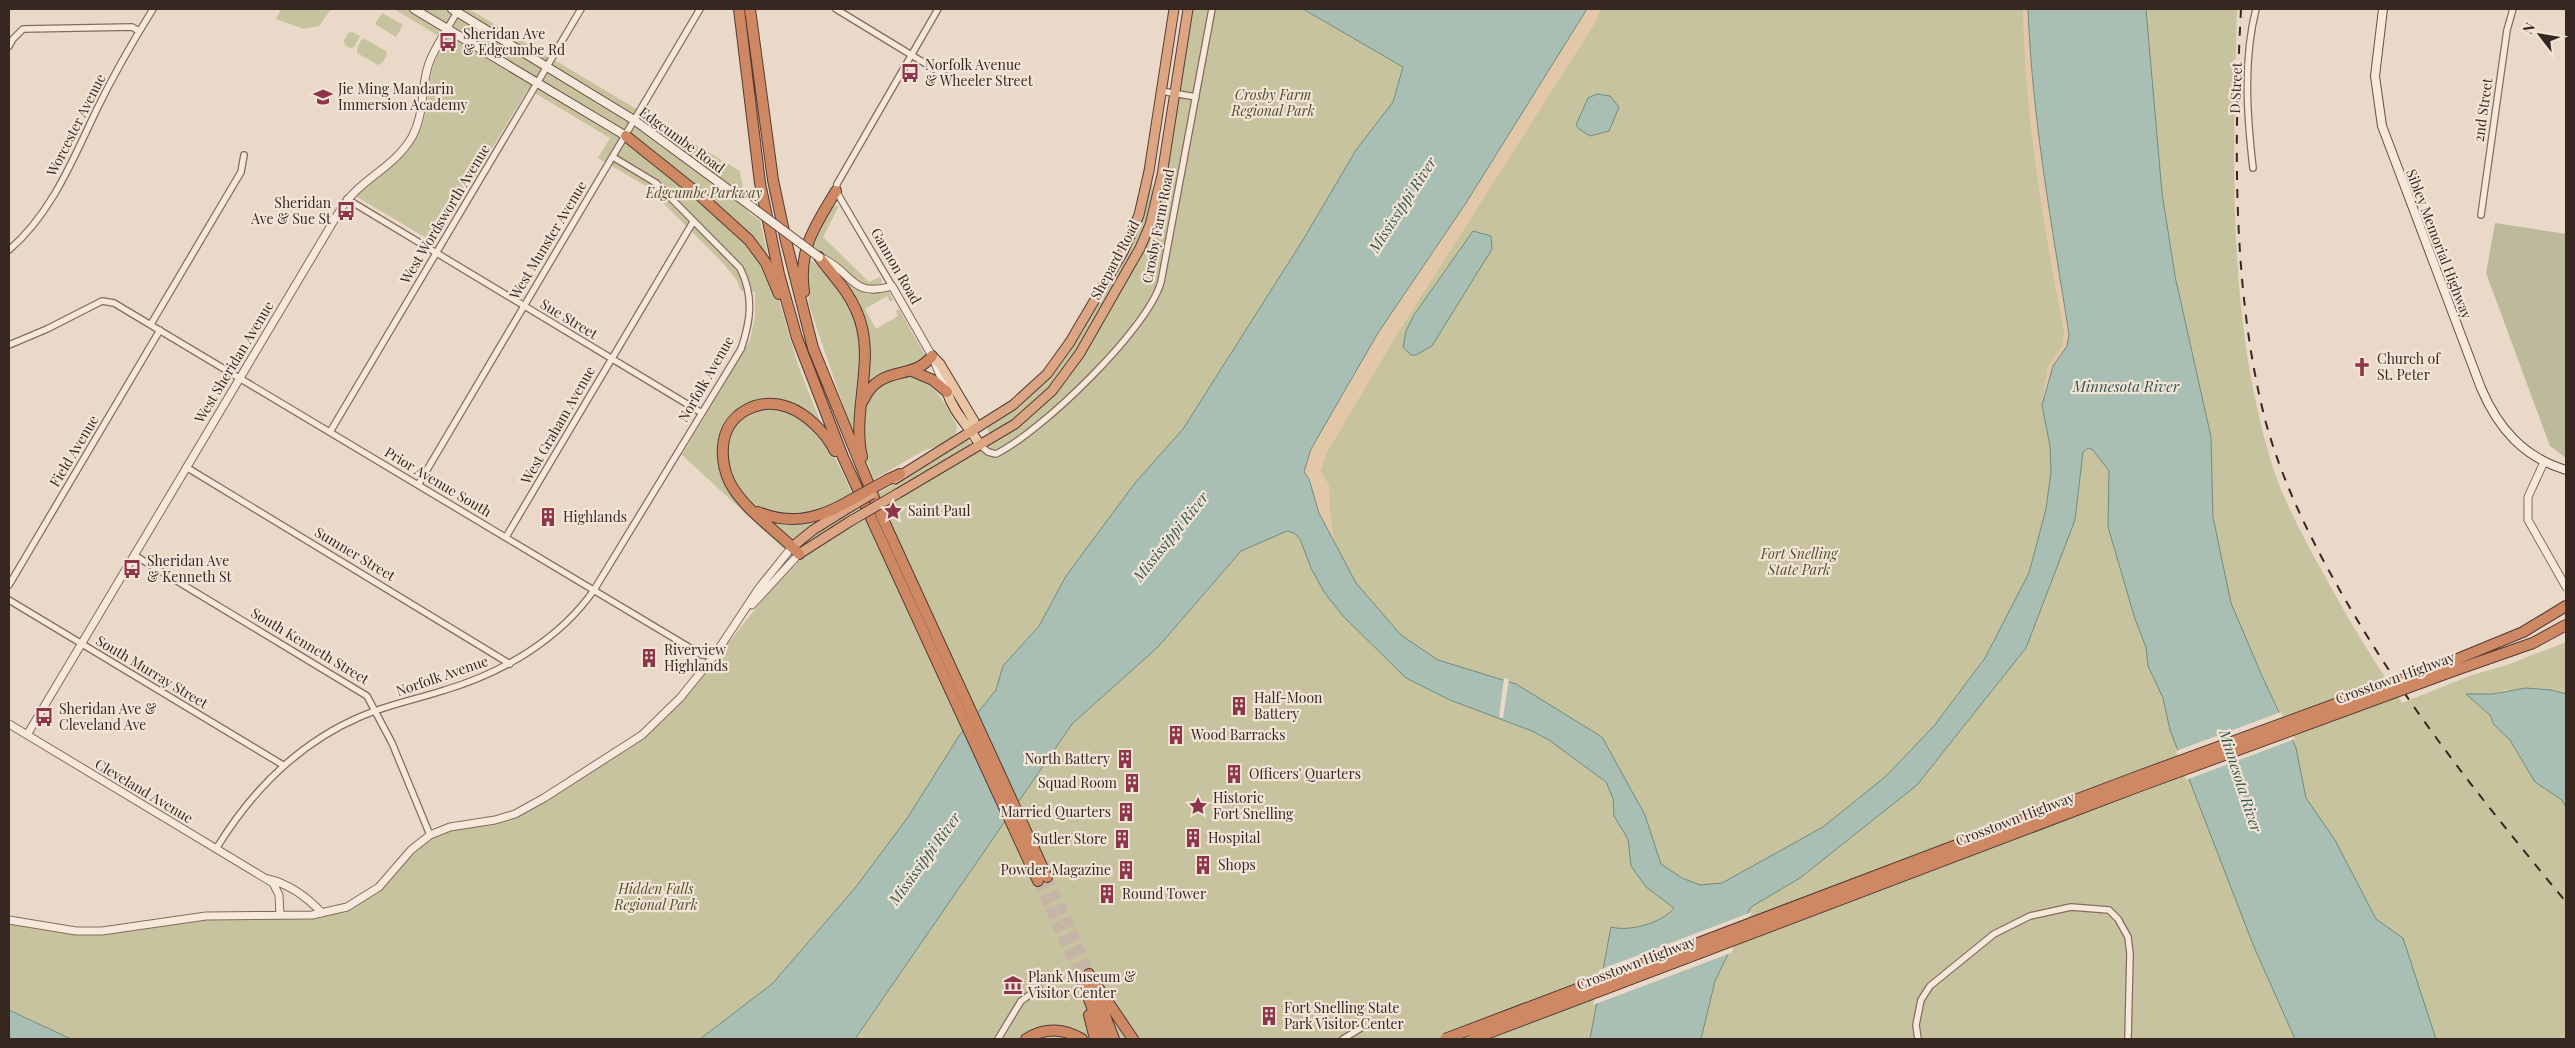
<svg xmlns="http://www.w3.org/2000/svg" width="2575" height="1048" font-family="'Playfair Display',serif">
  <style>
    .green { fill: #c7c39e }
    .sand { fill: #e3c7a9 }
    .cemetery { fill: #bdba9c }
    .water { fill: #a9bfb4; stroke: #718c7f }
    .pier { fill: #ead9c9 }
    .lines { fill: none; stroke-linecap: round; stroke-linejoin: round }
    .motorway-tunnel { stroke: #c6b5a7; stroke-width: 10; stroke-dasharray: 10 5; stroke-linecap: butt }
    .minor-casing { stroke: #856b5f; stroke-width: 8 }
    .tertiary-casing { stroke: #856b5f; stroke-width: 9 }
    .secondary-casing { stroke: #674d42; stroke-width: 10 }
    .primary-casing { stroke: #533b33; stroke-width: 11 }
    .trunk-casing { stroke: #533b33; stroke-width: 11 }
    .motorway-casing { stroke: #533b33; stroke-width: 12 }
    .minor { stroke: #f6e8db; stroke-width: 5.5 }
    .tertiary { stroke: #f6e8db; stroke-width: 7 }
    .secondary { stroke: #f6e8db; stroke-width: 8 }
    .primary { stroke: #e9c5a5; stroke-width: 9 }
    .trunk { stroke: #dca684; stroke-width: 9 }
    .motorway { stroke: #cf8864; stroke-width: 10 }
    .rail { stroke: #372721; stroke-width: 2; stroke-dasharray: 9 9; stroke-linecap: butt }
    .secondary-bridge-casing { stroke: #674d42; stroke-width: 10; stroke-linecap: butt }
    .trunk-bridge-casing { stroke: #533b33; stroke-width: 11; stroke-linecap: butt }
    .motorway-bridge-casing { stroke: #533b33; stroke-width: 12; stroke-linecap: butt }
    .secondary-bridge { stroke: #f6e8db; stroke-width: 8 }
    .trunk-bridge { stroke: #dca684; stroke-width: 9 }
    .motorway-bridge { stroke: #cf8864; stroke-width: 10 }
    .labels { text-anchor: middle; stroke-width: 4.5; stroke-linejoin: round; paint-order: stroke }
    .poi-label { font-size: 14px; fill: #372721; stroke: #f2e5d8; text-anchor: start }
    .street-label { font-size: 14px; fill: #372721; stroke: #f2e5d8 }
    .park-label { font-size: 14px; font-style: italic; fill: #50512a; stroke: #f2e5d8 }
    .water-label { font-size: 15px; font-style: italic; fill: #32554b; stroke: #f2e5d8 }
  </style>
  <rect width="100%" height="100%" fill="#ead9c9"/>
  <path class="green" d="M281,9H331L319,26L304,29L276,19Z
    M394,9H469L740,171L747,211L760,221L768,256H766L798,365L822,426L789,404L736,412L720,466L784,545L783,548L682,455L750,340L755,316V292L741,291L736,279L721,261L646,186L598,158L610,138L528,89L435,243L357,197C361,183 396,166 408,151C435,117 422,90 437,57C439,51 444,46 447,41Z
    M1191,9H1303L1403,67L1393,102L1356,150L1303,240L1183,429L1135,483L1066,576L1039,626L1003,666L996,690L959,736L908,817L856,887L772,984L700,1039H71L9,1010V924L103,935L227,917L306,918L346,909L390,879L426,841L462,827L507,818L564,789L639,742L678,706L761,602L805,555L1018,427L1053,397L1071,374L1137,263L1150,236L1160,208Z
    M1587,9H2237C2233,158 2227,314 2270,458C2282,498 2302,535 2322,571C2347,617 2373,660 2402,703L2472,675L2507,665L2566,642V694L2551,690H2505L2492,694H2466L2490,715L2494,726L2510,740L2535,781L2562,800L2566,808V1039H855L1072,724L1158,647L1241,551L1311,449L1378,333L1466,203Z
    M382,13L403,25L396,37L375,24Z
    M352,32L360,36L354,47L350,48L345,45L344,41L348,33Z
    M365,39L386,51L387,55L382,63L378,65L357,53V49L361,40Z
    M1151,181C1167,209 1074,358 1052,384C1040,398 1007,430 989,433L987,428C1043,395 1068,354 1100,300C1123,261 1143,226 1151,181Z
    M832,205L839,206L823,237L869,282L880,277L882,281C871,301 821,253 809,244Z
    M806,256C874,308 862,356 855,431L852,432L809,305Z
    M844,280L866,294L889,292L893,300L890,302L887,296L865,309L876,329L898,316L896,311L899,309L925,355L923,361L871,383L867,381L869,366Z
    M907,375C935,379 944,403 957,425L956,433L953,438L938,446L923,451L873,480C863,452 850,399 885,381C891,378 900,377 907,375Z
    M765,407C773,408 784,409 791,413C824,429 838,462 852,493L821,510L785,516L758,508L742,492L730,472L726,442L739,418Z
    M968,440L971,442L967,447L881,497L879,493Z
    M857,506L860,511L800,549H797L807,538Z
    M772,521H809L811,525L791,541Z"/>
  <path class="sand" d="M1587,9H1601L1595,23L1398,333L1326,454L1321,472L1329,485L1330,510L1335,546L1319,513L1309,479L1304,472L1311,449L1378,333L1466,203Z
    M2023,9H2028C2032,118 2052,226 2069,334L2067,346L2053,366L2042,405L2048,366L2062,347L2064,332C2043,225 2025,118 2023,9Z"/>
  <path class="cemetery" d="M2495,223L2566,234V458L2550,446L2486,273Z"/>
  <path class="water" d="M1303,9H1587L1466,203L1378,333L1311,449L1304,472L1309,479L1319,513L1356,583L1401,635L1438,660L1516,684L1602,737L1645,815L1661,864L1682,878L1700,885L1722,883L1823,827L1885,777L1934,726L1985,658L2029,573L2046,509L2051,472L2050,446L2042,405L2053,366L2067,346L2069,334C2052,226 2032,118 2028,9H2146L2162,193L2175,276L2211,437L2213,517L2231,603L2262,676L2296,748L2306,798L2335,840L2376,919L2403,938L2436,1039H2295L2254,947L2170,730L2163,698L2148,666L2146,647L2135,619L2108,527L2109,471L2093,450L2088,448L2083,452L2075,520L2026,648L1917,785L1800,878L1751,907L1715,981L1701,1039H1590L1611,927C1630,932 1662,923 1674,908L1646,887L1631,866L1628,839L1614,816L1613,798L1606,782L1549,740L1532,731L1450,700L1406,678L1343,616L1324,592L1311,568L1300,539L1294,533L1287,531L1241,551L1158,647L1072,724L855,1039H700L772,984L856,887L908,817L959,736L996,690L1003,666L1039,626L1066,576L1135,483L1183,429L1303,240L1356,150L1393,102L1403,67Z
    M1597,94L1610,96L1619,107L1609,131L1590,136L1579,129L1576,125L1588,98Z
    M1473,231L1491,236L1492,249L1432,346L1416,355H1411L1403,347L1406,331L1414,315Z
    M2526,688L2551,690L2566,694V808L2562,800L2535,782L2510,740L2494,725L2490,715L2466,694H2492Z
    M9,1010L71,1039H9Z"/>
  <path class="pier" d="M1504,678L1509,679L1503,718L1499,717Z
    M2281,712L2295,739L2186,780L2176,751Z
    M1752,912L1731,953L1593,1005L1599,970Z"/>
  <g class="lines">
    <path class="motorway-tunnel" d="M1047,877L1067,919L1089,974
      M1038,881L1081,978"/>
    <g class="minor-casing">
      <path id="minor" d="M836,9L959,84
        M447,29L459,9
        M9,46L13,39L23,29L132,27L139,31
        M1161,91L1196,97
        M2253,168C2247,116 2243,60 2256,9
        M347,199L702,413
        M2481,215L2507,30L2513,9
        M9,250C52,213 73,159 97,109C114,74 133,41 153,9
        M892,286L836,191L837,184L938,9
        M151,324L241,172L244,155
        M9,345L47,329L102,301L114,303L702,655L714,656
        M330,432L581,9
        M980,445L988,452L996,454C1041,432 1148,329 1161,282L1212,9
        M186,467L510,664
        M418,485L700,9
        M506,537L693,222
        M134,555L367,696L392,743L430,835
        M9,585L160,330
        M9,600L283,765
        M216,849C252,790 298,743 362,716C389,704 418,699 445,690C502,673 559,640 594,590L741,349C751,320 754,296 740,268L656,183L613,157
        M998,1039L1021,1001L1039,988
        M1343,1039L1361,1028
        M1918,1039L1916,1025L1921,1000L1930,986L1994,934L2030,916L2071,907L2109,910L2118,919L2128,937L2130,954L2128,1039"/>
    </g>
    <g class="tertiary-casing">
      <path id="tertiary" d="M824,259C854,274 851,298 892,286L932,356L946,390
        M2544,462L2528,497V520L2566,587
        M752,605L799,554
        M9,724L273,883L279,895L280,915
        M27,735L342,207C363,177 394,168 412,137C424,115 421,93 427,70C430,55 440,42 447,29
        M268,879C289,884 308,898 322,913
        M9,920L76,931H102L206,916L312,915L347,907L379,887L411,850L430,835L450,827L495,820L515,814L544,798L642,735L680,698L714,656L759,588L792,547"/>
    </g>
    <g class="secondary-casing">
      <path id="secondary" d="M414,9L626,136
        M452,9L634,120L740,198
        M2383,9L2375,76L2382,126L2481,388C2498,428 2523,457 2566,470"/>
    </g>
    <g class="primary-casing">
      <path id="primary" d="M932,356L940,364L974,421L973,432
        M947,392C954,414 969,426 980,445"/>
    </g>
    <g class="trunk-casing">
      <path id="trunk" d="M895,479L1013,405L1047,374L1070,342L1123,252L1139,215L1149,171L1174,9
        M897,494L1015,424L1052,391L1080,353L1140,248L1150,225L1162,175L1188,9
        M792,547L813,530L845,510
        M799,554L849,522"/>
    </g>
    <g class="motorway-casing">
      <path id="motorway" d="M739,9L760,183L779,274L797,338L843,457L1038,881
        M750,9L773,180L786,241L813,348L882,517L1047,877
        M626,136L696,192L749,240L766,263L779,294
        M819,257C832,275 847,289 856,310C878,357 851,409 862,457
        M804,292C798,249 815,226 836,191
        M912,371L933,380L947,392
        M863,401C880,363 912,382 932,356
        M889,479L900,474
        M758,512C788,524 814,520 842,505
        M799,554C778,531 745,511 730,483C724,471 722,459 723,446C726,413 758,397 788,407C807,414 826,433 835,451
        M2450,662L2523,632L2566,606
        M2453,671L2533,643L2566,625
        M1089,974L1133,1039
        M1081,978L1104,1039
        M1094,987L1114,1039
        M1089,1015L1095,1039
        M1026,1039C1045,1027 1063,1028 1082,1039"/>
    </g>
    <use href="#minor" class="minor"/>
    <use href="#tertiary" class="tertiary"/>
    <use href="#secondary" class="secondary"/>
    <use href="#primary" class="primary"/>
    <use href="#trunk" class="trunk"/>
    <use href="#motorway" class="motorway"/>
    <path class="rail" d="M2241,9C2234,141 2232,294 2266,423C2283,484 2311,540 2342,594C2406,706 2485,804 2566,902"/>
    <g class="secondary-bridge-casing">
      <path id="secondary-bridge" d="M740,198L819,257"/>
    </g>
    <g class="trunk-bridge-casing">
      <path id="trunk-bridge" d="M845,510L872,494
        M849,522L897,494"/>
    </g>
    <g class="motorway-bridge-casing">
      <path id="motorway-bridge" d="M842,505L889,479
        M1445,1039L2136,777L2450,662
        M1473,1039L2140,786L2453,671"/>
    </g>
    <use href="#secondary-bridge" class="secondary-bridge"/>
    <use href="#trunk-bridge" class="trunk-bridge"/>
    <use href="#motorway-bridge" class="motorway-bridge"/>
  </g>
  <defs>
    <g id="bus-bare" transform="scale(1.5)"><path d="M-5-6H5V4H4V6H2V4H-2V6H-4V4H-5ZM-3.5-4V0h7V-4ZM-3.5 1.2v1.5H-2V1.2ZM2 1.2v1.5H3.5V1.2Z" fill="#8d3649" stroke="#f2e5d8" stroke-width="2.5" paint-order="stroke"/></g>
    <g id="school-bare" transform="scale(1.5)"><path d="M0-5L7-2L0 1L-7-2ZM-4 1L0 2.5L4 1V4Q0 6-4 4Z" fill="#8d3649" stroke="#f2e5d8" stroke-width="2.5" paint-order="stroke"/></g>
    <g id="church-bare" transform="scale(1.5)"><path d="M-1.2-6h2.4v3.5h3.3v2.4h-3.3V6h-2.4V-.1h-3.3v-2.4h3.3Z" fill="#8d3649" stroke="#f2e5d8" stroke-width="2.5" paint-order="stroke"/></g>
    <g id="sight-bare" transform="scale(1.5)"><path d="M0-6L1.8-2.2L6-1.7L2.9 1.2L3.7 5.4L0 3.3L-3.7 5.4L-2.9 1.2L-6-1.7L-1.8-2.2Z" fill="#8d3649" stroke="#f2e5d8" stroke-width="2.5" paint-order="stroke"/></g>
    <g id="building-bare" transform="scale(1.5)"><path d="M-4-6H4V6H1V3H-1V6H-4ZM-2.5-4.3h1.7v1.8h-1.7ZM.8-4.3h1.7v1.8H.8ZM-2.5-1h1.7V.8h-1.7ZM.8-1h1.7V.8H.8Z" fill="#8d3649" stroke="#f2e5d8" stroke-width="2.5" paint-order="stroke"/></g>
    <g id="museum-bare" transform="scale(1.5)"><path d="M0-6L6-3V-2H-6V-3ZM-5-1h2V3h-2ZM-1-1h2V3h-2ZM3-1h2V3H3ZM-6 4H6V6H-6Z" fill="#8d3649" stroke="#f2e5d8" stroke-width="2.5" paint-order="stroke"/></g>
  </defs>
  <g fill-rule="evenodd">
    <use href="#bus-bare" x="448" y="42"/>
    <use href="#bus-bare" x="910" y="73"/>
    <use href="#school-bare" x="323" y="97"/>
    <use href="#bus-bare" x="346" y="211"/>
    <use href="#church-bare" x="2362" y="367"/>
    <use href="#sight-bare" x="893" y="511"/>
    <use href="#building-bare" x="548" y="517"/>
    <use href="#bus-bare" x="132" y="569"/>
    <use href="#building-bare" x="649" y="658"/>
    <use href="#building-bare" x="1239" y="706"/>
    <use href="#bus-bare" x="44" y="717"/>
    <use href="#building-bare" x="1176" y="735"/>
    <use href="#building-bare" x="1125" y="759"/>
    <use href="#building-bare" x="1234" y="774"/>
    <use href="#building-bare" x="1132" y="783"/>
    <use href="#sight-bare" x="1198" y="806"/>
    <use href="#building-bare" x="1126" y="812"/>
    <use href="#building-bare" x="1193" y="838"/>
    <use href="#building-bare" x="1122" y="839"/>
    <use href="#building-bare" x="1203" y="865"/>
    <use href="#building-bare" x="1126" y="870"/>
    <use href="#building-bare" x="1107" y="894"/>
    <use href="#museum-bare" x="1013" y="985"/>
    <use href="#building-bare" x="1269" y="1016"/>
  </g>
  <g class="labels">
    <g class="poi-label">
      <text x="463" y="39">Sheridan Ave<tspan x="463" dy="16">&amp; Edgcumbe Rd</tspan></text>
      <text x="925" y="70">Norfolk Avenue<tspan x="925" dy="16">&amp; Wheeler Street</tspan></text>
      <text x="338" y="94">Jie Ming Mandarin<tspan x="338" dy="16">Immersion Academy</tspan></text>
      <text x="331" y="208" text-anchor="end">Sheridan<tspan x="331" dy="16">Ave &amp; Sue St</tspan></text>
      <text x="2377" y="364">Church of<tspan x="2377" dy="16">St. Peter</tspan></text>
      <text x="908" y="516">Saint Paul</text>
      <text x="563" y="522">Highlands</text>
      <text x="147" y="566">Sheridan Ave<tspan x="147" dy="16">&amp; Kenneth St</tspan></text>
      <text x="664" y="655">Riverview<tspan x="664" dy="16">Highlands</tspan></text>
      <text x="1254" y="703">Half-Moon<tspan x="1254" dy="16">Battery</tspan></text>
      <text x="59" y="714">Sheridan Ave &amp;<tspan x="59" dy="16">Cleveland Ave</tspan></text>
      <text x="1191" y="740">Wood Barracks</text>
      <text x="1110" y="764" text-anchor="end">North Battery</text>
      <text x="1249" y="779">Officers' Quarters</text>
      <text x="1117" y="788" text-anchor="end">Squad Room</text>
      <text x="1213" y="803">Historic<tspan x="1213" dy="16">Fort Snelling</tspan></text>
      <text x="1111" y="817" text-anchor="end">Married Quarters</text>
      <text x="1208" y="843">Hospital</text>
      <text x="1107" y="844" text-anchor="end">Sutler Store</text>
      <text x="1218" y="870">Shops</text>
      <text x="1111" y="875" text-anchor="end">Powder Magazine</text>
      <text x="1122" y="899">Round Tower</text>
      <text x="1028" y="982">Plank Museum &amp;<tspan x="1028" dy="16">Visitor Center</tspan></text>
      <text x="1284" y="1013">Fort Snelling State<tspan x="1284" dy="16">Park Visitor Center</tspan></text>
    </g>
    <g class="street-label">
      <text transform="translate(2236 88) rotate(-88)" y="5">D Street</text>
      <text transform="translate(2483 110) rotate(-82)" y="5">2nd Street</text>
      <text transform="translate(76 125) rotate(-63)" y="5">Worcester Avenue</text>
      <text transform="translate(682 140) rotate(36)" y="5">Edgcumbe Road</text>
      <text transform="translate(445 214) rotate(-59)" y="5">West Wordsworth Avenue</text>
      <text transform="translate(1158 226) rotate(-79)" y="5">Crosby Farm Road</text>
      <text transform="translate(548 240) rotate(-59)" y="5">West Munster Avenue</text>
      <text transform="translate(2439 244) rotate(69)" y="5">Sibley Memorial Highway</text>
      <text transform="translate(1115 260) rotate(-62)" y="5">Shepard Road</text>
      <text transform="translate(896 266) rotate(60)" y="5">Gannon Road</text>
      <text transform="translate(569 319) rotate(31)" y="5">Sue Street</text>
      <text transform="translate(234 362) rotate(-59)" y="5">West Sheridan Avenue</text>
      <text transform="translate(706 379) rotate(-60)" y="5">Norfolk Avenue</text>
      <text transform="translate(558 425) rotate(-60)" y="5">West Graham Avenue</text>
      <text transform="translate(74 451) rotate(-59)" y="5">Field Avenue</text>
      <text transform="translate(438 482) rotate(31)" y="5">Prior Avenue South</text>
      <text transform="translate(355 554) rotate(31)" y="5">Sumner Street</text>
      <text transform="translate(310 646) rotate(31)" y="5">South Kenneth Street</text>
      <text transform="translate(152 672) rotate(31)" y="5">South Murray Street</text>
      <text transform="translate(442 676) rotate(-19)" y="5">Norfolk Avenue</text>
      <text transform="translate(2395 678) rotate(-20)" y="5">Crosstown Highway</text>
      <text transform="translate(144 791) rotate(31)" y="5">Cleveland Avenue</text>
      <text transform="translate(2015 819) rotate(-21)" y="5">Crosstown Highway</text>
      <text transform="translate(1636 963) rotate(-21)" y="5">Crosstown Highway</text>
    </g>
    <g class="park-label">
      <text x="1273" y="100">Crosby Farm<tspan x="1273" dy="16">Regional Park</tspan></text>
      <text x="704" y="198">Edgcumbe Parkway</text>
      <text x="1799" y="559">Fort Snelling<tspan x="1799" dy="16">State Park</tspan></text>
      <text x="656" y="894">Hidden Falls<tspan x="656" dy="16">Regional Park</tspan></text>
    </g>
    <g class="water-label">
      <text transform="translate(1403 205) rotate(-57)" y="5">Mississippi River</text>
      <text x="2126" y="392">Minnesota River</text>
      <text transform="translate(1171 537) rotate(-51)" y="5">Mississippi River</text>
      <text transform="translate(2240 781) rotate(72)" y="5">Minnesota River</text>
      <text transform="translate(925 859) rotate(-54)" y="5">Mississippi River</text>
    </g>
  </g>
  <rect width="2575" height="1048" fill="none" stroke="#372721" stroke-width="20"/>
  <g transform="translate(2540 35) rotate(301)" stroke="#f2e5d8" stroke-width="4" paint-order="stroke">
  <path d="M0-4L9 19L0 12L-9 19Z" fill="#372721"/>
  <text y="-8" font-size="14" font-weight="bold" text-anchor="middle" fill="#372721">N</text>
  </g>
</svg>
